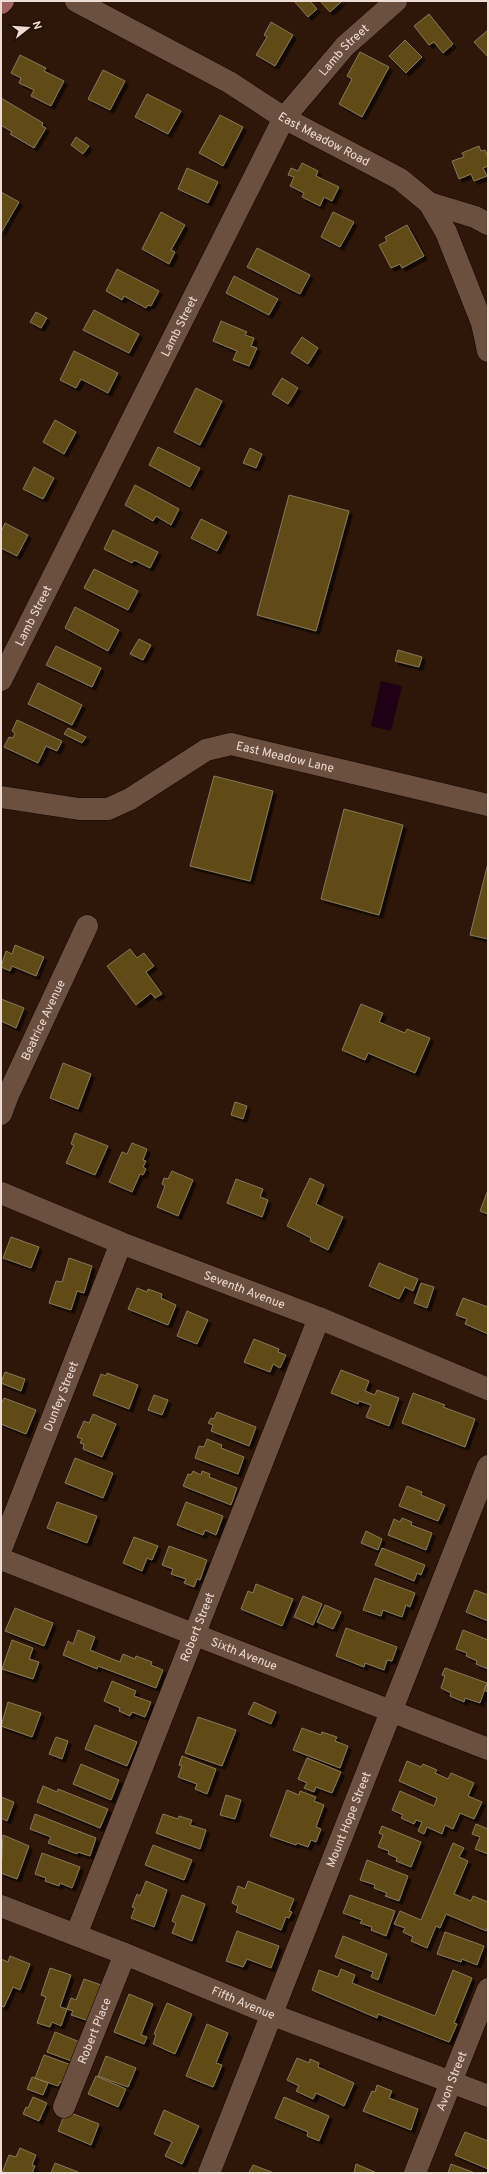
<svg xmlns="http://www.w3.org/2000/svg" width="489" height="2174" font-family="Overpass,sans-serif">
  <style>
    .water { fill: #1f0014 }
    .building { fill: #614b12; stroke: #86795c; filter: url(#shadow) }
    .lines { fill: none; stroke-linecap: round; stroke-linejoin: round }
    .minor-casing { stroke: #150300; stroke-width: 23 }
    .major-casing { stroke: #150300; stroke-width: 23 }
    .minor { stroke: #6b5040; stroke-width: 22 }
    .major { stroke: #a0625e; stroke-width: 22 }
    .labels { text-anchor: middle; stroke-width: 3; stroke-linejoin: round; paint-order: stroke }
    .street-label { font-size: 12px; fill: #eeddd4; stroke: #240e02 }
  </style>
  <defs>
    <filter id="shadow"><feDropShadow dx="3.5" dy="3.5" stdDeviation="0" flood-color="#0009"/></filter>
  </defs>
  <rect width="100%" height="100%" fill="#2e1709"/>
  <path class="water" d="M381,681L402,686L391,731L371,726Z"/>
  <path class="building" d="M294,1H310L317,9L308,17Z
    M320,1H342L330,12Z
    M429,14L453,44L443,53L434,42L429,45L414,26Z
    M271,22L293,35L275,66L256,55L267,37L264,35Z
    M488,30V57L474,42Z
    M405,40L422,57L406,73L389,56Z
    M360,52L389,67L362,117L339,104L352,79L347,76Z
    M20,55L46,68L44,71L64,81L51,106L31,96L34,90L19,83L21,78L11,73Z
    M103,70L125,81L110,110L88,99Z
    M147,94L181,111L168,134L135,117Z
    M1,98L43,123L42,126L46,128L34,148L10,134L12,132L1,125Z
    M220,115L243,127L223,166L199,153Z
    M76,137L89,146L83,154L71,145Z
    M479,146L481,151L485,150L488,157V166L483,168L487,176L474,181L471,174L459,179L452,161L464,157L462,153Z
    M302,163L318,171L316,176L339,187L332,201L324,197L320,206L302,197L304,193L290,186L294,177L288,175L291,168L298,171Z
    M187,168L218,182L208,203L178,189Z
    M1,192L19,202L1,233Z
    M161,212L185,225L171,250L175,252L169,264L142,249Z
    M333,212L354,222L340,247L321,237Z
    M407,225L424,256L402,268L400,264L391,268L379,245L387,241L385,237Z
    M257,248L310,275L300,294L247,267Z
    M117,269L159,291L151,306L148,305L146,308L124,296L122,300L106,291Z
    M234,276L278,299L269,315L226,293Z
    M94,310L139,334L129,353L83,330Z
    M36,312L47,318L41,328L30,322Z
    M221,321L247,332L245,335L254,338L251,346L257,348L249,366L233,360L237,351L213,341Z
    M302,337L318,348L308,364L291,353Z
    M74,351L118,373L108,393L81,379L76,388L60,380Z
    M282,378L298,388L288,404L272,394Z
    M196,388L222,401L200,445L174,432Z
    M55,420L76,432L64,454L43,442Z
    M158,447L200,468L190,487L149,465Z
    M250,448L262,454L256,468L243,463Z
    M34,467L54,478L43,499L23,489Z
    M135,485L179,509L171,525L156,516L153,521L125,505Z
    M289,495L349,511L316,631L257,615Z
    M201,519L227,532L217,551L191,538Z
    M5,523L28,535L17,556L1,548V532Z
    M113,530L158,552L150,568L134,560L132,563L104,549Z
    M94,569L138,591L128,610L84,588Z
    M75,607L119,630L108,651L65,628Z
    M139,639L151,645L143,660L130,654Z
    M56,646L101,668L92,687L46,665Z
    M398,650L422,657L419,667L395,661Z
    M38,683L82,705L72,725L28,704Z
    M17,720L62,741L57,751L46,746L38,763L4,747L9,737L13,738L15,733L12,731Z
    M68,728L86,737L82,743L64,734Z
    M214,776L273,791L250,881L190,866Z
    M344,809L403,825L379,915L321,899Z
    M488,863V939L470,935Z
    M15,945L44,957L36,976L12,966L10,971L1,967L6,951L12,954Z
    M130,949L137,958L144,953L154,966L146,972L162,994L155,998L151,993L136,1005L107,966Z
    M1,999L24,1008L16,1028L1,1021Z
    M361,1004L383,1013L379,1022L405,1033L407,1029L430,1038L415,1073L368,1053L365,1060L342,1050Z
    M63,1063L91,1074L78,1109L50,1098Z
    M235,1102L247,1106L243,1119L231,1115Z
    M75,1133L108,1146L95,1175L66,1163L74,1145L71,1144Z
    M132,1143L147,1149L143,1160L146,1161L143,1167L146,1169L143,1175L140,1174L132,1192L109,1182L122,1152L127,1154Z
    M172,1171L193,1180L178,1216L157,1207L165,1186L162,1184L164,1178L168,1179Z
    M310,1178L324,1185L316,1204L343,1217L328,1250L310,1241L311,1238L287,1226Z
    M236,1179L263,1189L260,1197L268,1200L262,1217L227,1203Z
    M488,1190V1214L480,1211Z
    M11,1237L39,1247L31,1268L3,1258Z
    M69,1258L92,1266L84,1293L77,1291L71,1310L49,1303L56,1281L62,1282Z
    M379,1263L418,1279L413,1291L405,1287L399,1299L369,1286Z
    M421,1283L434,1287L427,1308L414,1303Z
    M137,1288L147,1292L148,1289L162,1294L161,1298L176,1305L168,1325L128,1309Z
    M463,1298L488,1307V1334L465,1324L467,1319L456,1315Z
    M187,1311L208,1320L197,1344L177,1336Z
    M254,1339L279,1349L278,1352L286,1355L280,1368L273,1364L270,1372L244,1362Z
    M341,1370L369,1381L365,1391L375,1395L377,1390L399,1398L389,1426L366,1417L371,1405L359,1401L358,1404L331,1393Z
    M5,1372L25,1379L21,1391L1,1383Z
    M107,1373L138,1385L129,1409L93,1395L101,1374L106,1376Z
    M413,1393L445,1405L443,1407L475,1419L465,1447L402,1423Z
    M154,1395L168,1400L162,1415L148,1410Z
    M4,1398L36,1410L26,1434L1,1424V1404Z
    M217,1412L256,1427L249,1446L211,1431L213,1425L208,1423L211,1418L214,1419Z
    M93,1414L116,1424L102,1457L83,1449L84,1444L80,1443L82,1439L77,1437L84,1421L89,1423Z
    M207,1439L222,1445L221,1448L244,1457L238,1474L195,1458L199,1446L204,1447Z
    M75,1458L113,1473L103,1498L65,1483Z
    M193,1471L201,1475L202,1471L210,1474L209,1477L237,1488L231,1505L183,1486L188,1474L191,1475Z
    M407,1486L422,1492L421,1495L445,1505L438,1521L399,1506Z
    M57,1502L97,1516L87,1543L47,1528Z
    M186,1502L223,1516L216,1535L205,1530L203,1535L177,1525Z
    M402,1518L412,1522L411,1525L432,1533L426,1550L388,1535L394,1519L400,1522Z
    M366,1531L382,1539L378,1550L361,1543Z
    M134,1537L158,1546L152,1560L147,1558L142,1571L123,1563Z
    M169,1546L207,1560L200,1580L197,1579L194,1587L184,1583L186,1579L171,1574L173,1569L162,1565Z
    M382,1548L425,1565L421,1575L417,1573L414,1581L375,1565Z
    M375,1578L415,1593L410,1607L406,1605L402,1617L383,1610L381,1616L363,1610Z
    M256,1584L293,1599L282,1626L241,1609L248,1591L253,1593Z
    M475,1590L488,1595V1621L466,1612Z
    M303,1596L322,1604L313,1625L294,1617Z
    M325,1605L341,1612L333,1629L317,1622Z
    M15,1608L53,1623L44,1646L5,1631Z
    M346,1628L397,1647L392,1661L387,1660L384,1670L365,1663L364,1667L336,1656Z
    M78,1630L95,1637L90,1650L120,1662L123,1654L135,1659L136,1656L152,1662L151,1665L163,1670L156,1688L98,1666L97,1669L63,1655L68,1641L73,1644Z
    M463,1630L488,1640V1669L476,1664L477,1661L466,1656L467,1653L456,1649Z
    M12,1640L33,1648L29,1659L39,1662L33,1679L2,1669Z
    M445,1668L487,1683L480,1703L465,1698L464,1702L450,1696L451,1693L441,1688L445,1676L442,1675Z
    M112,1681L136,1691L134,1696L151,1702L145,1717L132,1712L130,1716L119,1711L120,1708L104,1701Z
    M488,1682V1692L484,1690Z
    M8,1702L41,1713L32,1737L1,1726Z
    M254,1702L276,1712L271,1724L248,1714Z
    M198,1717L236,1730L222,1766L185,1753Z
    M95,1725L137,1742L127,1766L85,1749Z
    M302,1728L321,1735L322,1732L337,1737L335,1741L348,1746L340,1768L293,1750Z
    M56,1737L68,1741L62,1759L49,1754Z
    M182,1756L216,1769L207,1794L195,1789L197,1784L178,1777L182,1766L179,1765Z
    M307,1758L341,1772L332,1793L316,1787L314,1792L304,1788L307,1783L298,1779Z
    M407,1761L421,1767L423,1764L437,1770L435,1773L448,1779L451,1773L474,1783L468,1796L482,1802L474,1819L460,1813L453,1829L445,1825L442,1834L427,1827L424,1834L418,1831L422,1822L416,1820L414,1824L401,1818L403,1815L392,1810L400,1791L434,1806L437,1798L399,1781Z
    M81,1764L119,1780L111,1800L73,1784Z
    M43,1786L57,1792L58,1789L108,1809L100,1828L37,1802Z
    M287,1790L299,1795L300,1791L316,1797L314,1801L324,1805L316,1827L321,1829L316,1842L311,1840L308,1847L297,1843L296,1845L270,1836Z
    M226,1795L241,1800L235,1819L220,1815Z
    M1,1797L14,1802L7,1821L1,1818Z
    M35,1814L96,1838L90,1856L78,1852L77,1854L48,1843L51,1837L30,1829Z
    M163,1814L178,1819L179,1816L192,1820L190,1825L206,1830L200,1849L156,1833Z
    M476,1824L488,1829V1854L475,1849L480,1837L472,1834Z
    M382,1826L421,1842L411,1867L396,1861L397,1858L388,1854L389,1851L378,1847L383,1835L379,1833Z
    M3,1835L29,1846L17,1879L1,1873Z
    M453,1843L464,1848L459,1857L468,1861L454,1894L471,1901L473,1896L488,1902V1927L486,1931L446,1914L440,1928L436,1926L427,1948L411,1941L413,1937L403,1932L405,1928L394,1924L400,1911L421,1920Z
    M153,1845L192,1860L184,1880L145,1865Z
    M42,1853L80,1867L72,1888L60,1883L59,1886L45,1881L46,1878L35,1874Z
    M367,1860L408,1876L399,1901L385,1896L387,1893L374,1888L375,1885L360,1880Z
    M146,1881L167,1890L154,1927L131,1918L135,1908L132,1907L137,1894L140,1896Z
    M248,1881L294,1899L289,1911L292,1912L289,1918L286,1917L281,1930L236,1912L238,1906L232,1903L238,1886L245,1889Z
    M182,1895L205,1904L192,1941L172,1933L176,1923L172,1921Z
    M350,1895L395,1911L386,1936L371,1930L372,1927L360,1923L362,1920L343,1913Z
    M237,1931L279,1946L271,1968L247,1959L243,1967L226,1961Z
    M445,1932L484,1946L477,1965L462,1959L461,1962L437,1954Z
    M343,1936L387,1954L378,1980L371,1977L373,1972L335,1957Z
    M10,1956L30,1964L20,1990L13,1987L4,2007L1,2006V1959L8,1962Z
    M50,1968L71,1975L60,2007L67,2009L61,2026L52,2022L50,2027L37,2023L46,1997L41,1995Z
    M341,1969L355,1975L352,1983L435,2016L453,1970L472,1978L454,2023L457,2024L449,2042L378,2014L377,2018L312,1990L319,1970L338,1977Z
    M84,1979L104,1986L95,2023L71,2015L73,2011L67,2009L71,1998L76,2000Z
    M129,1994L153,2004L141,2035L147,2037L144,2044L114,2032Z
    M167,2003L192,2014L175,2054L153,2044L156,2035L154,2034Z
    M207,2024L228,2033L216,2063L222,2065L213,2087L186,2076Z
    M55,2032L82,2043L74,2062L47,2052Z
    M44,2055L74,2066L67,2084L60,2082L58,2086L35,2078Z
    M106,2056L136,2068L128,2087L98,2076Z
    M297,2058L309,2063L310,2059L319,2063L318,2067L354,2083L344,2106L316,2093L313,2099L296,2091L299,2086L287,2080Z
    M96,2076L126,2089L118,2107L88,2094Z
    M32,2077L48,2083L43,2095L27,2089Z
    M377,2085L392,2091L389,2098L418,2109L411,2130L363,2111L372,2091L375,2092Z
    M33,2097L47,2103L39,2121L23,2114L26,2107L28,2108Z
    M284,2097L329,2116L319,2141L307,2136L308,2132L275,2118Z
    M164,2110L199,2126L182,2164L165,2156L172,2142L154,2134Z
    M66,2111L99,2124L91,2145L58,2131Z
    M465,2132L488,2141V2169L455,2155Z
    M20,2148L36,2155L32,2165L35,2166L32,2173H2L9,2155L16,2157Z
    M55,2163L78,2172V2173H51Z
    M356,2164L377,2173H354Z
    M451,2164L475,2173H448Z
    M253,2165L274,2173H249Z"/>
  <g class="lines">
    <g class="minor-casing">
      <g id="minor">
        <path id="s1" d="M76,1L229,82L284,118L400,179L429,203L446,232L482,323L488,351"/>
        <path d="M429,203L475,217L488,224"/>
        <path id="s2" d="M1,680L284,118L345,46L396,1"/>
        <path id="s3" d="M1,797L79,809H108L130,799L206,750L231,744L488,805"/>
        <path id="s4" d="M1,1114L8,1095L87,926"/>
        <path id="s5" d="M1,1193L121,1243L319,1318L488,1389"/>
        <path id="s6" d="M1,1549L121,1243"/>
        <path id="s7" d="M1,1559L488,1749"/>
        <path id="s8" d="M1,1906L125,1954L273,2015L488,2096"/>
        <path id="s9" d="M76,1935L319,1318"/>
        <path id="s10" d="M64,2107L125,1954"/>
        <path id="s11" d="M209,2173L488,1466"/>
        <path id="s12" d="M415,2173L488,1989"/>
      </g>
    </g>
    <g class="major-casing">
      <path id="major" d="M1,3L3,1"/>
    </g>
    <use href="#minor" class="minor"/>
    <use href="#major" class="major"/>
  </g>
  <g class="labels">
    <g class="street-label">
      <text dy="4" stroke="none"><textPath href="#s2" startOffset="720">Lamb Street</textPath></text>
      <text dy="4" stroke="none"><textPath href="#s1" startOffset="284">East Meadow Road</textPath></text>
      <text dy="4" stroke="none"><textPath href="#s2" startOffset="396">Lamb Street</textPath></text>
      <text dy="4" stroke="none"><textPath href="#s2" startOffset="72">Lamb Street</textPath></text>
      <text dy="4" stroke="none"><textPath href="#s3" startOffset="304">East Meadow Lane</textPath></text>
      <text dy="4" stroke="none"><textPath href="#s4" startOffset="103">Beatrice Avenue</textPath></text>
      <text dy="4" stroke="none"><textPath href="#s5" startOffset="262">Seventh Avenue</textPath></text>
      <text dy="4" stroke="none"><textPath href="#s6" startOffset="164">Dunfey Street</textPath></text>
      <text dy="4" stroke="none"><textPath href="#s9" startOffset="331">Robert Street</textPath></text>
      <text dy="4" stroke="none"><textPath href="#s7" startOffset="261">Sixth Avenue</textPath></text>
      <text dy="4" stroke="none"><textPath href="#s11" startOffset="380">Mount Hope Street</textPath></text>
      <text dy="4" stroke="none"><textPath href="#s8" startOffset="261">Fifth Avenue</textPath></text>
      <text dy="4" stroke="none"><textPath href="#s10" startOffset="82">Robert Place</textPath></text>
      <text dy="4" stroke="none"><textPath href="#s12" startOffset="99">Avon Street</textPath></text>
    </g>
  </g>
  <rect width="489" height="2174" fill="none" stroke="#eeddd4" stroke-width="4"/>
  <g transform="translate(28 28) rotate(73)" stroke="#240e02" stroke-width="3" paint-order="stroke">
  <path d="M0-3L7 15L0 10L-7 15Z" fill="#eeddd4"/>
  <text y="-6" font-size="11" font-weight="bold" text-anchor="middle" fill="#eeddd4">N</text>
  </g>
</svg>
